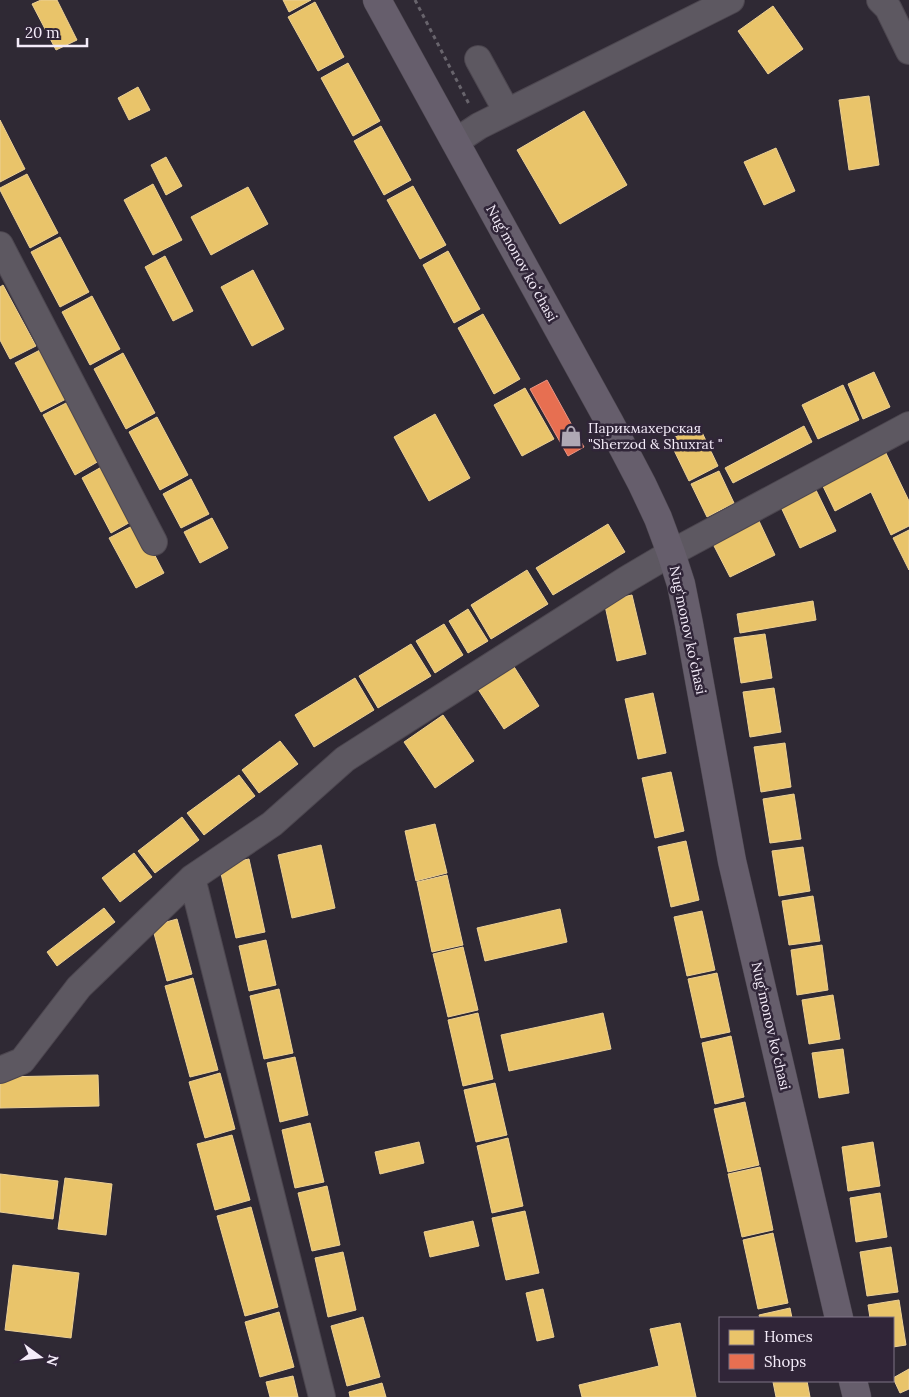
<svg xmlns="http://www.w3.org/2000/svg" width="909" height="1397" font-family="Lora,serif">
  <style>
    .homes { fill: #e9c46a; stroke: #ecd095 }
    .shops { fill: #e76f51; stroke: #eb9483 }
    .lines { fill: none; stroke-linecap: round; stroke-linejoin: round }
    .minor-casing { stroke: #4c464f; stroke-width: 28 }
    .major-casing { stroke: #4c464f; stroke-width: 29 }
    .path { stroke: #68646c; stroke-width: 3; stroke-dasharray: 4 4; stroke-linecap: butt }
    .minor { stroke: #5d5861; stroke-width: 26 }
    .major { stroke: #665e6c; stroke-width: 28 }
    .labels { text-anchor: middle; stroke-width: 5; stroke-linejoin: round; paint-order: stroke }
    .street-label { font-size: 14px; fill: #f4ecf9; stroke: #302538 }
    .poi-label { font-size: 14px; fill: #f4ecf9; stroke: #302538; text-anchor: start }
  </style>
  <rect width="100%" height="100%" fill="#2f2934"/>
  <path class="homes" d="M41,0H57L77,40L56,50L32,4Z
    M283,0H311L289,12Z
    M315,2L344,57L318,71L288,17Z
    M773,6L803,49L768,74L738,31Z
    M348,63L380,121L353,136L321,78Z
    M138,87L150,110L129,120L118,98Z
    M869,96L879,165L849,170L839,100Z
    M584,111L627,185L560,224L517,150Z
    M0,120L25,169L0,182Z
    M381,126L411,180L384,195L354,141Z
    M776,148L795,191L764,205L744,162Z
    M166,157L182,186L166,195L151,165Z
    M27,174L58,233L30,248L0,190V188Z
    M153,184L182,240L153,255L124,200Z
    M413,186L446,245L420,259L387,200Z
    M248,187L268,224L211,255L191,217Z
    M60,237L89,292L60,307L31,252Z
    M448,251L480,309L454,323L423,265Z
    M165,256L193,311L173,321L145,267Z
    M253,270L284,329L252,346L221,287Z
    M3,285L36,346L10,359L0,340V287Z
    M92,296L120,349L90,365L62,312Z
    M483,314L520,379L494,394L458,328Z
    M40,350L66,399L41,412L15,363Z
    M123,353L155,413L126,429L94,369Z
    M874,372L890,407L863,419L848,384Z
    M843,385L859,420L818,439L802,405Z
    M525,388L554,439L522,456L494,405Z
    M68,402L99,461L75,475L43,415Z
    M435,414L470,478L429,501L394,437Z
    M157,417L188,475L160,490L129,432Z
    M699,426L718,466L689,481L669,440Z
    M804,426L812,442L733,483L725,468Z
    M883,447L909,501V526L891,535L871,492L835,511L819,478Z
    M105,465L134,520L111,533L82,478Z
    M719,471L734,503L707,517L691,484Z
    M191,479L209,514L181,528L163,494Z
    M815,488L836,531L800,548L780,505Z
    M212,518L228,548L200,563L184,532Z
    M759,521L775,555L730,577L713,544Z
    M138,523L164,573L136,588L109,538Z
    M608,524L625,552L553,595L536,568Z
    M909,530V570L893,538Z
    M527,570L548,604L491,639L471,605Z
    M632,595L646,654L617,661L604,601Z
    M813,601L816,620L740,633L737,614Z
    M468,609L488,641L468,653L449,621Z
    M444,624L463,655L435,673L416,641Z
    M765,634L772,678L741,683L734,638Z
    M411,644L431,676L378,708L359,676Z
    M511,662L539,706L504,729L476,686Z
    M355,678L374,710L314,747L295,715Z
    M774,688L781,732L750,737L743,692Z
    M653,693L666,753L638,759L625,699Z
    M443,715L474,761L435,788L404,742Z
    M280,741L298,764L259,793L242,770Z
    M785,743L791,787L761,792L754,747Z
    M671,772L684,831L655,838L642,778Z
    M239,775L255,796L204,835L187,813Z
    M794,794L801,839L770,843L763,799Z
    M182,817L199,840L155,873L138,851Z
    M435,824L447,873L416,881L405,831Z
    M686,841L699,900L671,907L658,847Z
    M321,845L335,908L292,918L278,855Z
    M803,847L810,891L779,896L772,851Z
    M134,853L152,877L120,902L102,878Z
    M249,859L265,932L236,938L219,865Z
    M447,875L463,945L432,952L417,882Z
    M813,896L820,941L789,945L782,901Z
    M104,908L115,922L57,966L47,952Z
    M560,909L567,942L485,961L477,928Z
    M702,911L715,970L687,976L674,917Z
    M177,919L192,974L167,981L152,926Z
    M266,940L276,985L249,991L239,946Z
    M822,945L828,990L797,995L791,950Z
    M463,947L478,1010L448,1017L433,954Z
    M717,973L730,1032L701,1038L688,979Z
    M193,978L218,1070L190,1077L165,986Z
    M279,989L293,1053L264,1059L250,996Z
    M833,995L840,1039L809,1044L802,1000Z
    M478,1013L493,1079L463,1086L448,1020Z
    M603,1013L611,1049L509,1071L501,1035Z
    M731,1036L744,1097L715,1104L702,1043Z
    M843,1049L849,1093L819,1098L812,1053Z
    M295,1057L308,1115L280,1122L267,1063Z
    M220,1073L235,1129L205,1138L189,1082Z
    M98,1075L99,1106L0,1108V1077Z
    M495,1083L507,1135L476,1142L464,1090Z
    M745,1102L759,1165L728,1172L714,1109Z
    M310,1123L324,1182L295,1188L282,1130Z
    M232,1135L250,1200L215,1210L197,1144Z
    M508,1138L523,1206L492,1213L477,1146Z
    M419,1142L424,1163L380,1174L375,1152Z
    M873,1142L880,1186L848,1191L842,1147Z
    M760,1167L773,1230L742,1237L728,1174Z
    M0,1174L58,1181L53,1219L0,1212Z
    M65,1178L112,1184L106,1235L58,1229Z
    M327,1186L340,1245L312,1251L298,1193Z
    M880,1193L887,1237L856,1242L850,1198Z
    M251,1207L278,1307L245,1316L217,1216Z
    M525,1211L539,1273L506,1280L492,1218Z
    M473,1221L479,1246L430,1257L424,1232Z
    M773,1233L788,1303L758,1309L743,1240Z
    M891,1247L898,1292L867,1296L860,1252Z
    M343,1252L356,1310L328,1317L315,1258Z
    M13,1265L79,1273L71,1338L5,1330Z
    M543,1289L554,1337L537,1341L526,1293Z
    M899,1300L906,1345L893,1347V1318H870L868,1305Z
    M790,1308L792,1318H760L759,1315Z
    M279,1312L294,1367L260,1377L245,1322Z
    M363,1317L380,1377L347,1386L331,1326Z
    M680,1323L696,1397H582L579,1385L659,1366L650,1329Z
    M909,1369V1389L900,1393L893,1378Z
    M293,1376L298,1397H270L266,1382Z
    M777,1381H807L810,1397H776L773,1382Z
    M382,1383L386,1397H350L349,1392Z"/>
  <path class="shops" d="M547,380L584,447L568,456L530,389Z"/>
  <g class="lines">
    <g class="minor-casing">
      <path id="minor" d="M880,0L888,8L909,51
        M478,59L507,112
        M455,142L479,126L731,0
        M0,245L154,542
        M192,878L322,1397
        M0,1070L22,1061L79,987L192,878L272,824L345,759L627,579L671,553L909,425"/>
    </g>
    <g class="major-casing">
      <path id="major" d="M377,0L610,423L642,484L658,518L671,553L681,584L689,624L732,861L839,1318
        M853,1381L857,1397"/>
    </g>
    <path class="path" d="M415,0L469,104"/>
    <use href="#minor" class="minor"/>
    <use href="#major" class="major"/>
  </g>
  <defs>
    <g id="shop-bare" transform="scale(1.725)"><path d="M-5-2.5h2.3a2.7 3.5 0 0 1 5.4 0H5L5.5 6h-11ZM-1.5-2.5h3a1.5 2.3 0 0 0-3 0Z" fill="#afa8b4" stroke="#302538" stroke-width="2.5" paint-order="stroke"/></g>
  </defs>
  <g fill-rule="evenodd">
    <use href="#shop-bare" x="571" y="436"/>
  </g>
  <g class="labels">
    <g class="street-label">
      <text transform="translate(522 263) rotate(61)" y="5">Nugʻmonov koʻchasi</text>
      <text transform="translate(688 630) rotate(78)" y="5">Nugʻmonov koʻchasi</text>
      <text transform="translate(771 1026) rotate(77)" y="5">Nugʻmonov koʻchasi</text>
    </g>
    <g class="poi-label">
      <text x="588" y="433">Парикмахерская<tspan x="588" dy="16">"Sherzod &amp; Shuxrat "</tspan></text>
    </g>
  </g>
  <rect x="719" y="1317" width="175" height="65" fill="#302538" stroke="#7e7585"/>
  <rect x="729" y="1330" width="25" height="15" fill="#e9c46a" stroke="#7e7585"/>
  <text x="764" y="1342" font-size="15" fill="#f4ecf9">Homes</text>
  <rect x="729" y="1354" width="25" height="15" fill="#e76f51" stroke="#7e7585"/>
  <text x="764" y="1367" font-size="15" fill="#f4ecf9">Shops</text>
  <g transform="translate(40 1357) rotate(105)" stroke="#302538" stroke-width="4" paint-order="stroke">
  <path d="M0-4L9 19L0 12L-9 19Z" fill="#f4ecf9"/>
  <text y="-8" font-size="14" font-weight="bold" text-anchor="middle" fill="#f4ecf9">N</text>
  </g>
  <path d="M18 38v8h69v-8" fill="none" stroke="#f4ecf9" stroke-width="2.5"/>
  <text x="25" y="38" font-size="15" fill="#f4ecf9" stroke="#302538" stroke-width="4" paint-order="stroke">20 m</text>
</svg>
